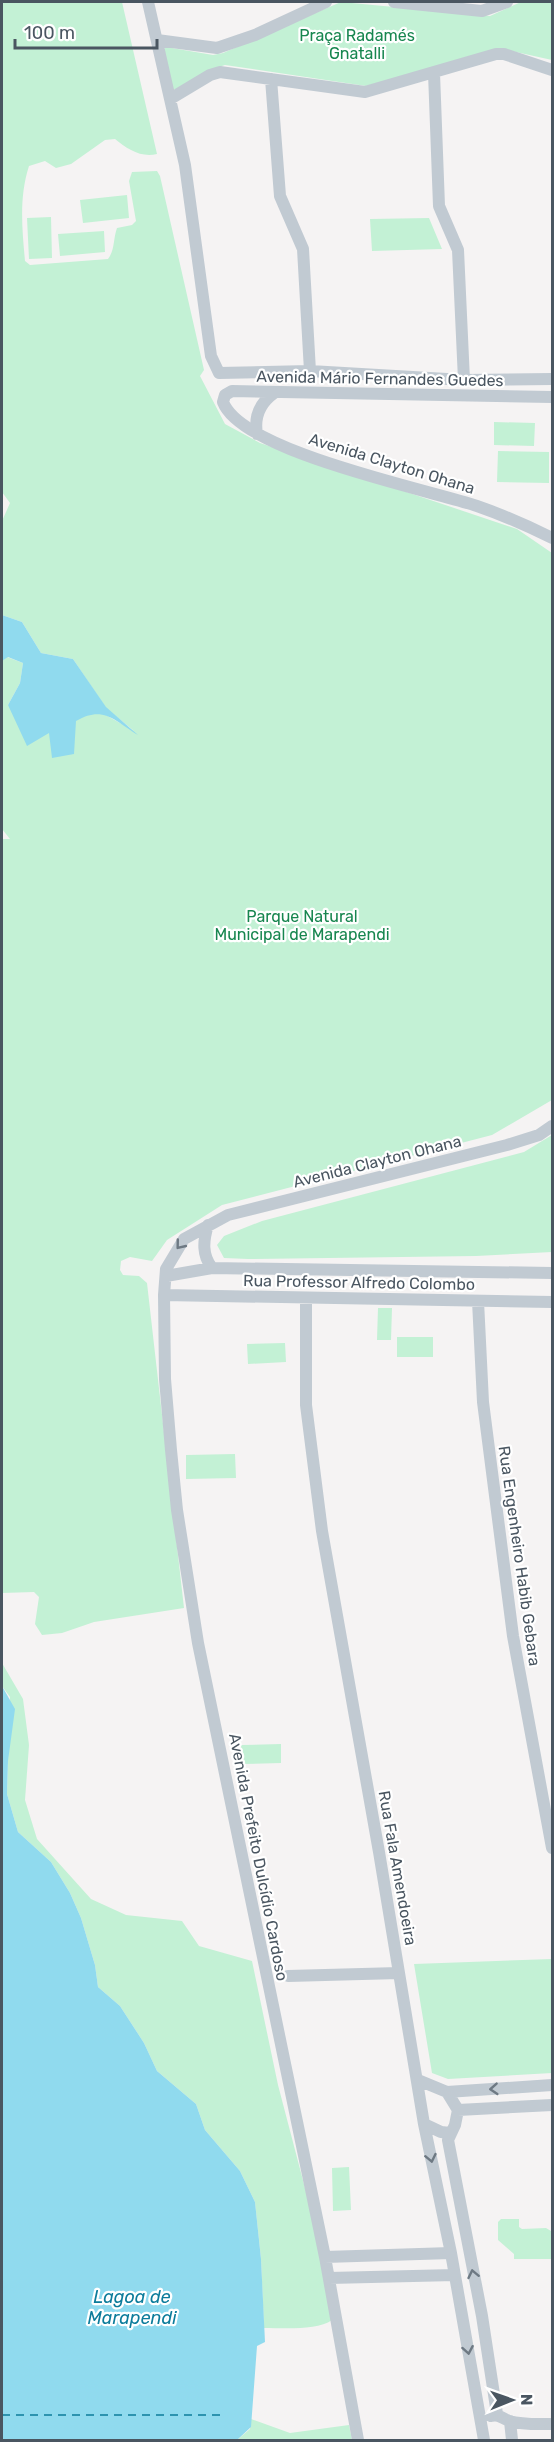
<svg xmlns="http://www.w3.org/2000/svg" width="554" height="2442" font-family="Rubik,sans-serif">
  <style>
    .green { fill: #c3f1d5 }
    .water { fill: #90daee }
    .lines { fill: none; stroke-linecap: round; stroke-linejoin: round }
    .ferry { stroke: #0c7c9b; stroke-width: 1.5; stroke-dasharray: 8 6; stroke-linecap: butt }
    .minor { stroke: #c1cad2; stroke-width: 12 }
    .oneway { stroke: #6e7983 }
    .labels { text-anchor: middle; stroke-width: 4.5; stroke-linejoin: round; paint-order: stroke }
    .park-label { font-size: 16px; fill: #17864f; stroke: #fff }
    .street-label { font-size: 16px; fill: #4a5661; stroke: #fff }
    .water-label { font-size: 18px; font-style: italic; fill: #0c7c9b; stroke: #fff }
  </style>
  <rect width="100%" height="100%" fill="#f5f3f3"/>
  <path class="green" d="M2,2H122L157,154C141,158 127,149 115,139L105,140L71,164L56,168L45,161L29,166C19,197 22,228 25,261L30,265L108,259C115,250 113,239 117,228L132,225L136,221L129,181L132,172L157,171L160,176L204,370L200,376L225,424L260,443L517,529L552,553V1100L492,1135L222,1205L167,1240L152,1261L130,1257L121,1261L120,1270L123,1275L139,1276L147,1283L184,1608L94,1622L62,1633L42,1635L35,1624L39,1597L34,1592L2,1593V839H10L2,829V661L7,657L23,663L20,683L8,705L49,733L90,713L104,714L134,731L106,708L73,659L41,653L22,622L2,615V521L10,503L2,492Z
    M341,2L490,16L521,2H552V60L502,49L366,86L225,65L207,71L176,89H173L164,49L166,47L213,55L223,53Z
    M127,195L129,218L83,223L80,200Z
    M51,217L52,258L29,259L27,218Z
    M429,218L442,249L372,251L370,219Z
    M104,231L105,252L60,256L58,234Z
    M494,422L535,423L534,446L494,445Z
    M498,451L549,452V483L497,482Z
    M552,1135V1252L476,1256L248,1259L224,1258L217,1245L224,1236L262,1221L524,1152Z
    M378,1308H392L391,1340H377Z
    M397,1337H433V1357H397Z
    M285,1343L286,1362L248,1364L247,1344Z
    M235,1454L236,1478L186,1479V1455Z
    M2,1663L23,1699L29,1745L25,1800L37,1839L91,1899L126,1915L182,1921L199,1946L252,1961L278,2085L316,2230L332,2320C317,2331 282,2328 264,2328L261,2259L255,2202L240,2171L205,2130L196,2104L157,2071L144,2043L120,2006L98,1987L95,1965L81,1918L70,1893L51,1862L18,1832L7,1794L10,1697L2,1686Z
    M281,1744V1763L242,1764L241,1745Z
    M552,1959V2073L448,2079L432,2073L414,1964Z
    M349,2167L351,2210L333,2211L332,2168Z
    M501,2219H519V2227L522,2229L546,2228L551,2231V2259H514V2254L498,2240V2222Z
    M251,2419L290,2433L349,2425L352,2440H237L250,2429Z"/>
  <path class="water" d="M2,615L22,622L41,653L73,659L106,707L138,735C114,720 103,705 76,721L74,754L52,758L49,733L27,746L8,705L20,683L23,663L8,657L2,661Z
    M2,1686L15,1709L8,1761L7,1794L18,1832L51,1862L70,1893L81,1918L95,1965L98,1987L120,2006L144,2043L157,2071L196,2104L205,2130L240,2171L255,2202L261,2259L265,2342L257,2346L251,2427L237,2440H2Z"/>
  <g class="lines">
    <path class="ferry" d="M2,2415H226"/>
    <path class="minor" d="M148,2L185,165L211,356L219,373L310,371L464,380L552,379
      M394,2L482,11L507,2
      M157,40L217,48L255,35L326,2
      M434,73L439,206L458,250L464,380
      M271,79L280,196L303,249L310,371
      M170,99L210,75L220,72L365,92L496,54H504L552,70
      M552,397L232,391L225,395L223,402C242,452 426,489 477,506C503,515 528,526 552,538
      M257,434C254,417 260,403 274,393
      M208,1225C203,1241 202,1255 212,1268
      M166,1276L212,1268L552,1273
      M164,1295L552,1302
      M306,1298V1405L322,1531L379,1852L424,2124L451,2253L484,2440
      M478,1301L483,1402L513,1636L552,1848
      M288,1976L399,1973
      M418,2080L447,2092L552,2085
      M447,2092L458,2110L455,2125L448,2140L482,2316L497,2414
      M458,2110L552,2105
      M424,2124L441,2132L450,2133
      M325,2257L451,2253
      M329,2278L455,2275
      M491,2416C499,2414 502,2418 509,2421C522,2425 539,2424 552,2424
      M510,2421L512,2440
      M358,2440L325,2257L198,1643L177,1510L171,1450L165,1379L164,1295L166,1269L184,1239L228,1215L507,1145L539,1135L552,1126"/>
  </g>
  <defs><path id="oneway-chevron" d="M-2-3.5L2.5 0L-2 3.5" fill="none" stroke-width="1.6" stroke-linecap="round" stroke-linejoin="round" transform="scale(1.5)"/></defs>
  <g class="oneway">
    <use href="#oneway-chevron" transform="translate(180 1245) rotate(129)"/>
    <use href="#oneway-chevron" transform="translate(494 2089) rotate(176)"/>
    <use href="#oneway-chevron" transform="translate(431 2158) rotate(78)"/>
    <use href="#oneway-chevron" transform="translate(473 2274) rotate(-102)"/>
    <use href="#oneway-chevron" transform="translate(468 2350) rotate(80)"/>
  </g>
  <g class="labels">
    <g class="park-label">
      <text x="357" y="41">Praça Radamés<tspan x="357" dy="18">Gnatalli</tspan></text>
      <text x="302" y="922">Parque Natural<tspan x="302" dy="18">Municipal de Marapendi</tspan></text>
    </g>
    <g class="street-label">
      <text transform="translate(380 378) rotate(1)" y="6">Avenida Mário Fernandes Guedes</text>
      <text transform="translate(392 463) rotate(17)" y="6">Avenida Clayton Ohana</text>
      <text transform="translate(377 1161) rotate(-14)" y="6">Avenida Clayton Ohana</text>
      <text transform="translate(359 1282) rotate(1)" y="6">Rua Professor Alfredo Colombo</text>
      <text transform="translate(520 1556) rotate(82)" y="6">Rua Engenheiro Habib Gebara</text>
      <text transform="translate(259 1857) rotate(79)" y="6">Avenida Prefeito Dulcídio Cardoso</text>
      <text transform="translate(398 1868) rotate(80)" y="6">Rua Fala Amendoeira</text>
    </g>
    <g class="water-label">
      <text x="132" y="2303">Lagoa de<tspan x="132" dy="21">Marapendi</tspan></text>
    </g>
  </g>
  <rect width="554" height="2442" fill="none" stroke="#4a5661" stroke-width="6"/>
  <g transform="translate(512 2400) rotate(89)" stroke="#ffffff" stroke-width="4.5" paint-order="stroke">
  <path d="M0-4.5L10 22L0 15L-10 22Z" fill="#4a5661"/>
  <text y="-9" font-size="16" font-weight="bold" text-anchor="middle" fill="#4a5661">N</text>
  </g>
  <path d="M15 39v9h142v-9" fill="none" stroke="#4a5661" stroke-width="3"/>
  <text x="24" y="39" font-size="18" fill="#4a5661" stroke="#ffffff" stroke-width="4.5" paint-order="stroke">100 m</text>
</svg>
